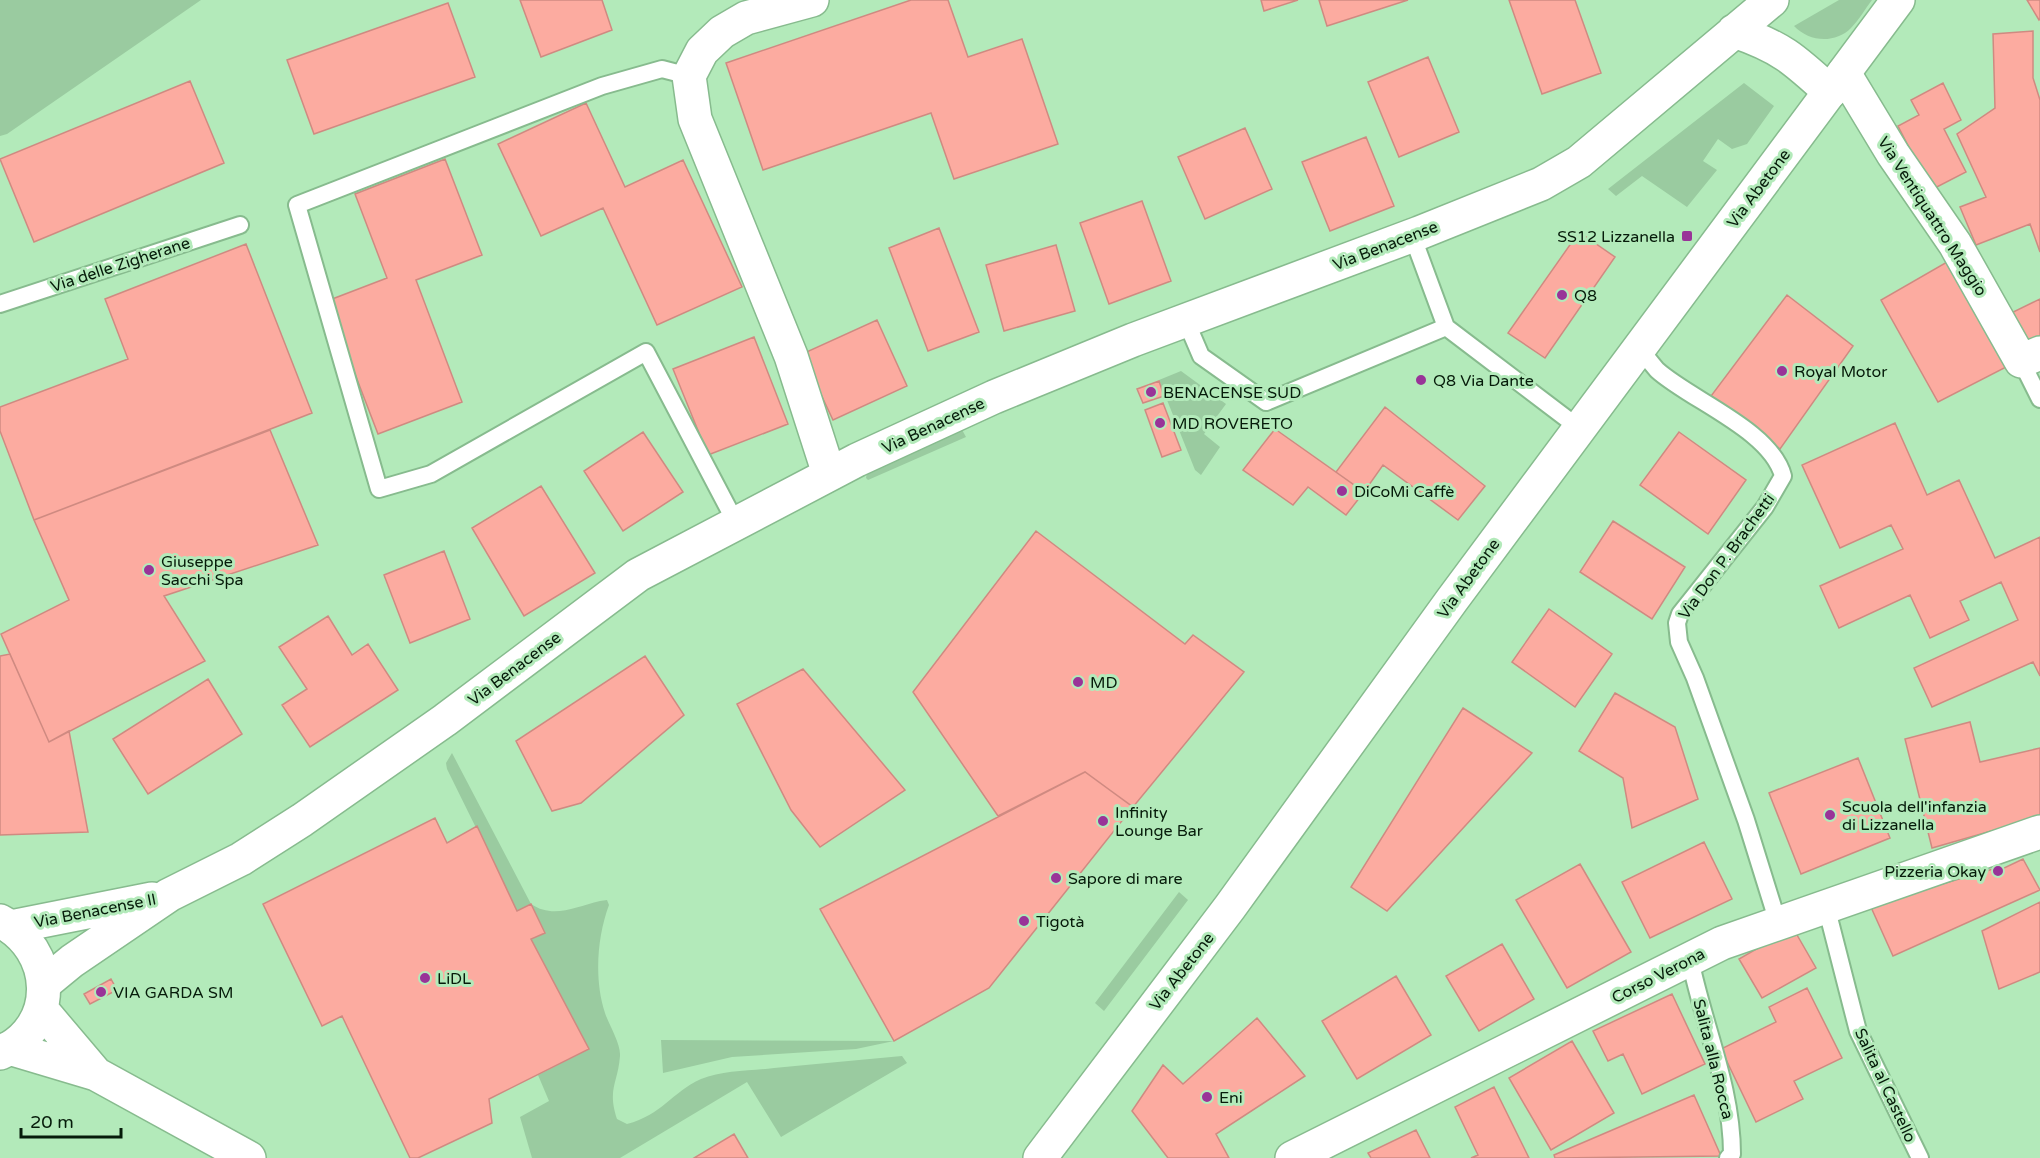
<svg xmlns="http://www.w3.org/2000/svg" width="2040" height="1158" font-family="'Varela Round',sans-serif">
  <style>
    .green { fill: #9acba0 }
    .building { fill: #fcaba0; stroke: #cf8a81; stroke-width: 1.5 }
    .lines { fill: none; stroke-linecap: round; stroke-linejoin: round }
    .service-casing { stroke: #87bb8e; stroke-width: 20 }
    .minor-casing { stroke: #87bb8e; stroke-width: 36 }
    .tertiary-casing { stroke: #87bb8e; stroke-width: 36 }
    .secondary-casing { stroke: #87bb8e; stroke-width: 36 }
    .service { stroke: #fff; stroke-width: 16 }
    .minor { stroke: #fff; stroke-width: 33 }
    .tertiary { stroke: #fff; stroke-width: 33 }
    .secondary { stroke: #fff; stroke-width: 33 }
    .poi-dot { fill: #993398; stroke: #b3eaba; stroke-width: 2 }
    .labels { text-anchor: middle; stroke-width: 6; stroke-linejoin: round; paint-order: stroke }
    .street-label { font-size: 16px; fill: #061b0a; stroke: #b3eaba }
    .poi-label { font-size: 16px; fill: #061b0a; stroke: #b3eaba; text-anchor: start }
  </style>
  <rect width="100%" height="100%" fill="#b3eaba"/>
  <path class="green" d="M0,0H201L7,134L0,136Z
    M1839,0H1872C1865,9 1859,20 1851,28C1835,44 1809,42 1794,26Z
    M1744,83L1774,106L1747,144L1732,149L1718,139L1703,161L1717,170L1687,207L1642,176L1616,196L1608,189Z
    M1181,371L1226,404L1204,434L1220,447L1201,475L1195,470L1159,380Z
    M960,426L966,437L868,480L866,478L867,473Z
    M452,753L531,904C553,919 575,907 600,901L607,900L609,905C597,937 594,980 605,1013C609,1025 621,1044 620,1056C618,1083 607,1089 617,1119L627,1124C662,1115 672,1092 701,1079C723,1070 750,1071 774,1068C816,1064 859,1060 902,1056L907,1063L781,1137L747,1082L620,1158H532L520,1117L549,1101L538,1075L589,1049L531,939L545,933L531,904L517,911L447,769L446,763Z
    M1179,892L1188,900L1104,1011L1095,1003Z
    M661,1040L894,1041L856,1049L732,1057L663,1073Z"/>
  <path class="building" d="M520,0H602L612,30L541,57Z
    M911,0H948L968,57L1022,39L1058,144L954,179L931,113L763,170L726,63Z
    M1261,0H1298L1264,11Z
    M1319,0H1408L1327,26Z
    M1509,0H1575L1601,73L1542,94Z
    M2027,0H2040V19L2039,20Z
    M448,3L475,77L314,134L287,60Z
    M2033,31V78L2040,100V252L2030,224L1976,245L1960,207L1986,197L1957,134L1995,108L1993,34Z
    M1428,57L1459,132L1399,157L1368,82Z
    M190,81L224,163L34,242L0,159Z
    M1943,83L1961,120L1944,129L1966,172L1931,190L1898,126L1919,115L1911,100Z
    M586,103L625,187L683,160L742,287L657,325L603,208L541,236L498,144Z
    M1245,128L1272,189L1205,219L1178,157Z
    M1366,137L1394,206L1330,231L1302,162Z
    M445,159L482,255L416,280L462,402L378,434L327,301L387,278L355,194Z
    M1142,201L1171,281L1109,304L1080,223Z
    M939,228L979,332L928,351L889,248Z
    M1579,232L1615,257L1545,358L1508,333Z
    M246,244L312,413L34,520L0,431V407L128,359L105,299Z
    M1056,245L1075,311L1004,331L986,265Z
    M1954,258L2014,363L1938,402L1881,300Z
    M1787,295L1853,346L1780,449L1711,396Z
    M2040,299V342L2024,349L2007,315Z
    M877,320L907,386L833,420L802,354Z
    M754,337L788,424L708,455L673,369Z
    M1159,381L1164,396L1143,403L1137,389Z
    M1163,403L1181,450L1162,457L1145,410Z
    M1385,407L1485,486L1458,520L1383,465L1364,492L1336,472Z
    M1895,423L1927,495L1959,480L1995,558L2040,537V676L2033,662L1932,707L1914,668L2018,620L2001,582L1960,601L1969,620L1930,638L1910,595L1839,628L1820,586L1903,549L1891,525L1840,548L1802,465Z
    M1275,429L1364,492L1346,515L1308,487L1293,505L1243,470Z
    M270,430L318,545L164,596L205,661L49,742L1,634L69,600L34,520Z
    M643,432L683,492L623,531L584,471Z
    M1679,432L1746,480L1708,534L1640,485Z
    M541,486L595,573L524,616L472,528Z
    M1613,521L1685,567L1652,619L1580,572Z
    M1036,531L1185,644L1193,635L1244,672L1133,807L1085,772L998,816L913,692Z
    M444,551L470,619L410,643L384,575Z
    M1549,609L1612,654L1575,707L1512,662Z
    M328,616L352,655L368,644L398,690L310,747L282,705L307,689L279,647Z
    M10,654L49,742L69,731L88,832L0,835V656Z
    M645,656L684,715L581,803L552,811L516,741Z
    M803,669L905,790L820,847L791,810L737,704Z
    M208,679L242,734L148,794L113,739Z
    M1615,693L1675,727L1698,799L1632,828L1623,778L1579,751Z
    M1463,708L1532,753L1387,911L1351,887Z
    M1970,722L1980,762L2040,748V817L1932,848L1905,739Z
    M1858,758L1890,838L1801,874L1769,793Z
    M1085,772L1133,807L989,988L894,1041L820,909Z
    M435,818L447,843L477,826L517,911L531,904L545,933L531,939L589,1049L489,1099L492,1123L418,1158H410L342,1016L322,1026L263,904Z
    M1704,842L1732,899L1650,938L1622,882Z
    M2023,859L2040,890L1893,956L1870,905L2000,867L1998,871Z
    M1580,864L1631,952L1567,988L1516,900Z
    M2040,902V972L1999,989L1982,931Z
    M1793,928L1816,968L1762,998L1739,959Z
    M1502,944L1534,999L1479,1031L1446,976Z
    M1396,976L1431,1035L1357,1079L1322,1021Z
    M111,979L117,990L90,1004L84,994Z
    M1807,988L1842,1058L1794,1081L1803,1099L1756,1122L1721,1049L1776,1022L1769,1007Z
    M1672,994L1705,1064L1642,1094L1623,1054L1608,1061L1593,1031Z
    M1257,1018L1305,1076L1216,1134L1229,1158H1168L1132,1111L1163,1065L1183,1084Z
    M1572,1041L1614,1113L1551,1150L1509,1078Z
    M1494,1087L1529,1158H1471L1478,1155L1455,1107Z
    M1694,1095L1721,1156L1555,1158L1554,1155Z
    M1416,1130L1430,1158H1371L1368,1153Z
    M734,1134L748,1158H694Z"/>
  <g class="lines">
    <g class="service-casing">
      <path id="service" d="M689,76L662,69L602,86L297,205L379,489L431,474L646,352L736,523
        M1412,235L1446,327L1579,428
        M0,304L240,225
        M1186,321L1201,356L1266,402L1446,327
        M1639,348C1645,355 1651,363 1657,370C1690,400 1771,430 1783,476L1765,507L1680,614L1677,623L1679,642L1695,678L1746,820L1778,923
        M2021,361L2040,399
        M1826,906L1858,1031L1920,1158
        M1690,959C1703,1024 1732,1087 1732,1154L1728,1158"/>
    </g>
    <g class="minor-casing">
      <path id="minor" d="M812,0L746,18L722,32L702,51L689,76L695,119L791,356L829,474
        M1734,31C1781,47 1794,59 1830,92
        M1844,73L1893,154L1955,244L2021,361L2040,353
        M11,927L152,899
        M44,984L72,961L169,895L241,859L302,820L445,720L638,575L857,460L994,397L1133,340L1419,233L1541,184L1579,162L1772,0
        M1292,1158L1722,943L2040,832"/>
    </g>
    <g class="tertiary-casing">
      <path id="tertiary" d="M0,921C56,949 60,1027 0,1053
        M41,1009L96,1074
        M9,1048L96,1074L249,1158"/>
    </g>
    <g class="secondary-casing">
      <path id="secondary" d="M1040,1158L1230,907L1452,600L1898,0"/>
    </g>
    <use href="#service" class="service"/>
    <use href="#minor" class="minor"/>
    <use href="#tertiary" class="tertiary"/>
    <use href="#secondary" class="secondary"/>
  </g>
  <g class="poi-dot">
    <rect x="1681" y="230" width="12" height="12" rx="3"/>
    <circle cx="1562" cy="295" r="6"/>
    <circle cx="1782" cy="371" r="6"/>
    <circle cx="1421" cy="380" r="6"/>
    <circle cx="1151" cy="392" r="6"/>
    <circle cx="1160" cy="423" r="6"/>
    <circle cx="1342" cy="491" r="6"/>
    <circle cx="149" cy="570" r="6"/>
    <circle cx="1078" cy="682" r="6"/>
    <circle cx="1830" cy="815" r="6"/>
    <circle cx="1103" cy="821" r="6"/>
    <circle cx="1998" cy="871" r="6"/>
    <circle cx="1056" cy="878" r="6"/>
    <circle cx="1024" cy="921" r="6"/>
    <circle cx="425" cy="978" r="6"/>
    <circle cx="101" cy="992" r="6"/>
    <circle cx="1207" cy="1097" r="6"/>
  </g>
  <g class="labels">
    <g class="street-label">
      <text transform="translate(1758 188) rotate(-53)" y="6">Via Abetone</text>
      <text transform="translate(1933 216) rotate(57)" y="6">Via Ventiquattro Maggio</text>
      <text transform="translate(1385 245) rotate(-21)" y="6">Via Benacense</text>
      <text transform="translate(120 264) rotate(-18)" y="6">Via delle Zigherane</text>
      <text transform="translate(933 425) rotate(-25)" y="6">Via Benacense</text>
      <text transform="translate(1726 556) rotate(-54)" y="6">Via Don P. Brachetti</text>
      <text transform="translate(1468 578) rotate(-54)" y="6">Via Abetone</text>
      <text transform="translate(514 668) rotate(-37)" y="6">Via Benacense</text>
      <text transform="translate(95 910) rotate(-11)" y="6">Via Benacense II</text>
      <text transform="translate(1181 971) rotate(-52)" y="6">Via Abetone</text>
      <text transform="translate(1658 975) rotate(-27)" y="6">Corso Verona</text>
      <text transform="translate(1714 1059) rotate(76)" y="6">Salita alla Rocca</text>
      <text transform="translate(1886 1085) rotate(65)" y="6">Salita al Castello</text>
    </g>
    <g class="poi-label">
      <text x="1675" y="242" text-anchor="end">SS12 Lizzanella</text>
      <text x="1574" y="301">Q8</text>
      <text x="1794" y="377">Royal Motor</text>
      <text x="1433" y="386">Q8 Via Dante</text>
      <text x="1163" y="398">BENACENSE SUD</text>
      <text x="1172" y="429">MD ROVERETO</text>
      <text x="1354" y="497">DiCoMi Caffè</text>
      <text x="161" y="567">Giuseppe<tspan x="161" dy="18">Sacchi Spa</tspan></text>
      <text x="1090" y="688">MD</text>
      <text x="1842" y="812">Scuola dell'infanzia<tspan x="1842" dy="18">di Lizzanella</tspan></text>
      <text x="1115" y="818">Infinity<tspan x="1115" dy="18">Lounge Bar</tspan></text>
      <text x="1986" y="877" text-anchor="end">Pizzeria Okay</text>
      <text x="1068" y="884">Sapore di mare</text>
      <text x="1036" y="927">Tigotà</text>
      <text x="437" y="984">LiDL</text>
      <text x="113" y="998">VIA GARDA SM</text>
      <text x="1219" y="1103">Eni</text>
    </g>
  </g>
  <path d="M21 1128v9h100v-9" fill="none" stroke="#061b0a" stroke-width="3"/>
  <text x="30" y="1128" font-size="18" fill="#061b0a" stroke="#b3eaba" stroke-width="4.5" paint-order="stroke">20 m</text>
</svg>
